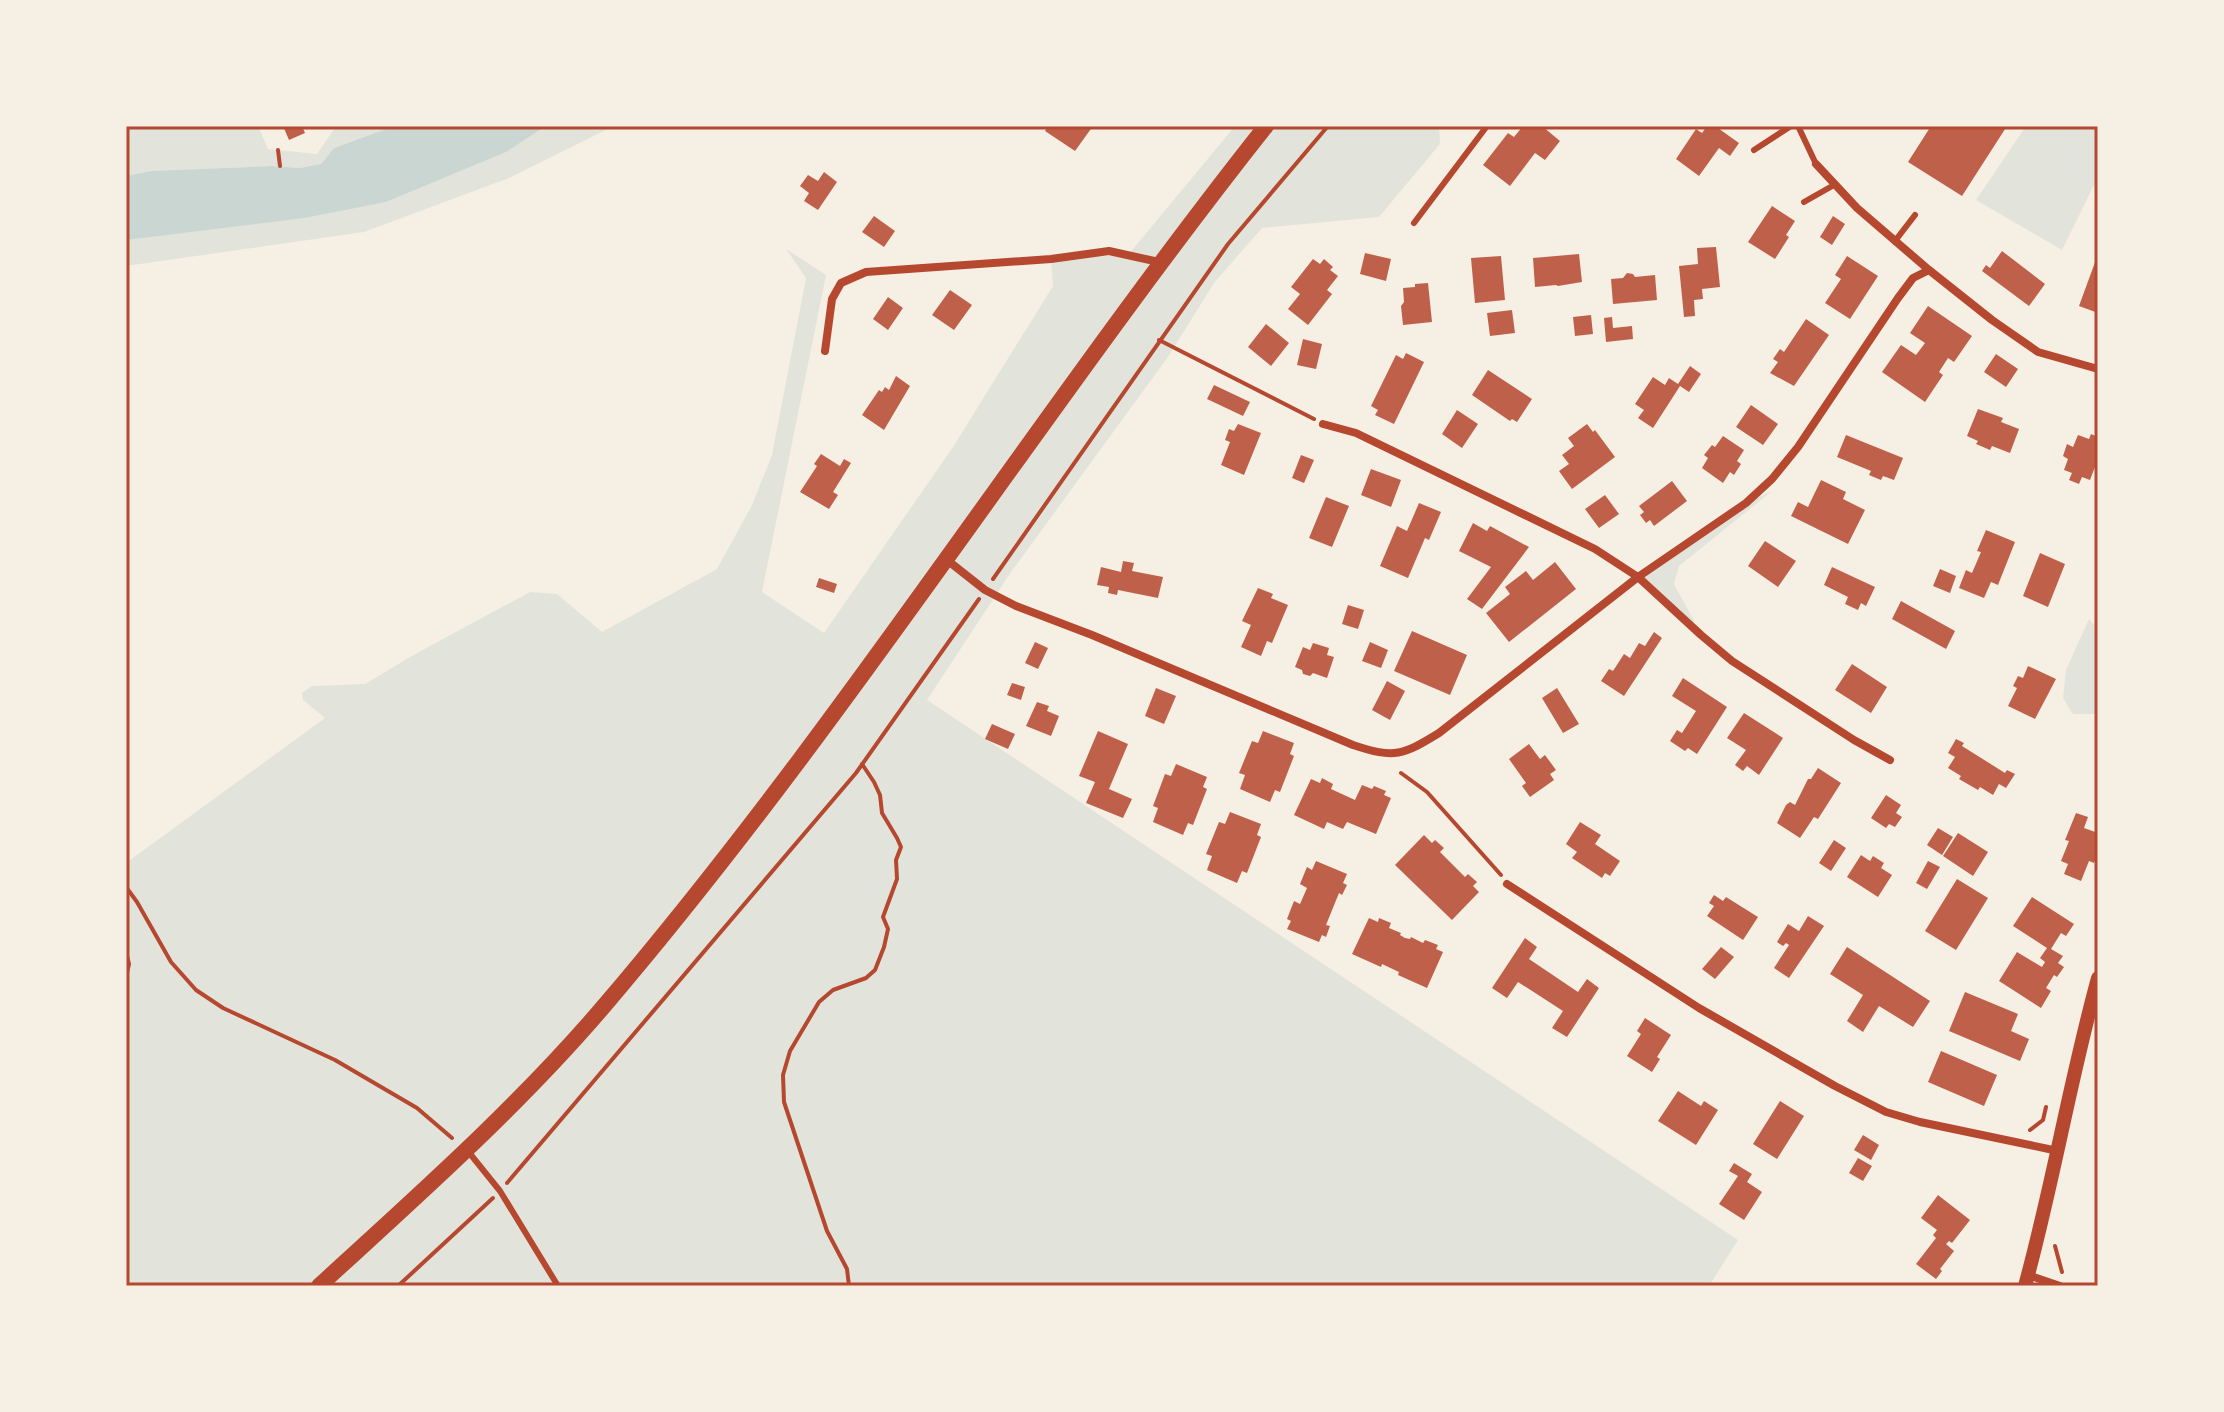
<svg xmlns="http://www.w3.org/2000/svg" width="2224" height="1412" font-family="'Source Serif 4',serif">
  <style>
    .green { fill: #e2e4dc }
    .water { fill: #c9d6d2 }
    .building { fill: #bf614a }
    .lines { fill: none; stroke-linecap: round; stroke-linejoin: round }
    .path { stroke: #b5482f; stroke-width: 4 }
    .service { stroke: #b5482f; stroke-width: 6 }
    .minor { stroke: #b5482f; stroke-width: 8 }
    .tertiary { stroke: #b5482f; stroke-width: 14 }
    .secondary { stroke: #b5482f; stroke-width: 16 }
    .neatline { fill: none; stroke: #b5482f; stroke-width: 3 }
  </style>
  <rect width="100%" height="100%" fill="#f6efe4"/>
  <path class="green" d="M126,126H258L268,149L317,154L336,126H394L334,148L321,164L300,168L271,166L151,171L126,176Z
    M546,126L610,128L509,178L364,232L126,266V240L386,202L509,150Z
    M1235,126H1439L1440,144L1379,217L1262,228L1214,283L1168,357L1011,572L927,700L1738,1240L1709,1286H126V863L325,718L303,700L302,693L312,686L365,684L417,653L530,592L557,594L602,632L717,569L752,505L772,455L806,278L786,249L826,275L762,592L824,633L953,447L1053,286L1051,259L1128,255Z
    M2026,126H2098V177L2062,250L1976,200Z
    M1772,491L1679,566L1674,584L1694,621L1692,627L1638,577L1746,503Z
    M2089,619L2098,629V714H2073L2063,698L2066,670Z"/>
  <path class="water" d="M394,126H546L506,152L386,202L304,218L126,240V176L151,171L271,166L300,168L321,164L334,148Z"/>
  <path class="building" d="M283,126H302L305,133L289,140Z
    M1048,126H1093L1075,151L1045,131Z
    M1523,126H1542L1560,141L1545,160L1535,153L1510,186L1483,165L1508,133L1514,137Z
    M1707,126H1715L1739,143L1730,156L1719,148L1699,176L1676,159L1696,129L1702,133Z
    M1931,126H2007L1962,196L1908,162Z
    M824,172L837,182L818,210L804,201L809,193L800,186L808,175L818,181Z
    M1772,206L1795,221L1786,235L1789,237L1775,259L1748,242Z
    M874,216L895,231L884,247L862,232Z
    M1833,216L1845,224L1832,245L1820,237Z
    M1716,247L1720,287L1702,289L1703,299L1694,300L1695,316L1684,317L1679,266L1698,264L1697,248Z
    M2002,251L2045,284L2029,306L1982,271L1986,265L1990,268Z
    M1365,253L1391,259L1386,281L1360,274Z
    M1579,254L1582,282L1558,286L1556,285L1535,287L1533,258Z
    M2098,254V313L2079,306Z
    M1501,256L1505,300L1475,303L1471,258Z
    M1847,256L1878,276L1850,319L1825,303L1841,279L1835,275Z
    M1313,259L1320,264L1324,259L1333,267L1330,270L1338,276L1327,290L1332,294L1308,325L1288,309L1300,294L1291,287Z
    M1627,273L1633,274L1635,277L1655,275L1657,300L1613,304L1611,279L1623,278Z
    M1428,283L1432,322L1403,325L1401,306L1404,302L1403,288L1415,287V284Z
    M950,290L972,305L954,330L932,315Z
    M888,297L903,308L888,330L873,319Z
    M1928,306L1972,336L1954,362L1948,358L1939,372L1943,375L1925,402L1882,372L1901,345L1916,355L1925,343L1910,333Z
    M1512,310L1515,333L1490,336L1487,313Z
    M1591,315L1593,334L1575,336L1573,317Z
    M1612,317L1613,328L1632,326L1633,339L1606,342L1604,318Z
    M1806,319L1829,335L1794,386L1770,373L1778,362L1773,359L1780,349L1784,352Z
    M1266,324L1289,343L1271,366L1248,347Z
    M1303,339L1322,344L1316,369L1297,365Z
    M1406,353L1424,362L1394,424L1375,415L1378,410L1371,406L1396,355L1403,359Z
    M1996,354L2018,369L2006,387L1984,372Z
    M1690,366L1701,374L1689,392L1680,386L1653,428L1638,418L1644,410L1635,404L1653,377L1665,385L1669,378L1678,384Z
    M1488,370L1532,399L1517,422L1512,419L1510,421L1472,395Z
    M896,376L910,386L884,430L862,415L879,390L882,392L885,387L889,390Z
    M1214,385L1250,402L1243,416L1207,399Z
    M1751,405L1778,424L1763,445L1736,427Z
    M1978,409L2003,418L2001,422L2019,429L2010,453L1992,446L1990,450L1976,444L1978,441L1967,436Z
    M1457,410L1478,424L1462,448L1442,434Z
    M1238,424L1261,433L1244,475L1221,465L1230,442L1225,440L1229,429L1234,431Z
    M1587,424L1593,432L1595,430L1615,457L1572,489L1559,471L1569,464L1562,455L1574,446L1568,438Z
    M2091,434L2098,437V459L2090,480L2082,477L2079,484L2069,480L2072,473L2064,470L2068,459L2063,456L2067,444L2073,447L2078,435L2089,439Z
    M1846,435L1903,458L1894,480L1883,476L1881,480L1869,475L1871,471L1837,457Z
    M1723,436L1744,450L1737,461L1741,464L1734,475L1730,472L1723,483L1702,468L1708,458L1704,455L1712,445L1715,447Z
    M821,454L840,466L844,459L851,463L833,492L838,495L829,509L800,492L817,466L814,464Z
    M1301,455L1314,460L1304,483L1292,478Z
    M1371,469L1401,480L1391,507L1361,495Z
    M1821,480L1846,492L1843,499L1865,510L1848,544L1791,516L1798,502L1808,507Z
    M1672,481L1687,501L1654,526L1650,520L1646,523L1640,515L1644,512L1639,506Z
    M1605,495L1619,514L1599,528L1585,509Z
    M1326,497L1349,506L1332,547L1309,538Z
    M1419,503L1441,512L1429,540L1425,538L1408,578L1380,566L1397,526L1407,531Z
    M1473,523L1487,531L1490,526L1529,547L1482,609L1467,599L1491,567L1459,551Z
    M1986,530L2015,542L1998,585L1991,582L1984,598L1959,588L1966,570L1972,573L1981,552L1977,551Z
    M1765,541L1796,561L1778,587L1748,566Z
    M2040,553L2065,564L2048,607L2023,596Z
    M1123,561L1134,563L1132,571L1163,577L1158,598L1118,590L1117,595L1108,593L1109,587L1097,585L1101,567L1121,572Z
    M1555,562L1576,589L1509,642L1486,613L1510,594L1505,587L1526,571L1533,580Z
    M1832,567L1875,587L1866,606L1861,603L1858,610L1845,604L1848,597L1824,585Z
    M1940,569L1956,576L1950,593L1933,586Z
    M819,578L837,584L834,593L816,587Z
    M1258,588L1273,594L1271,598L1288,605L1272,643L1267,641L1261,656L1241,647L1251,625L1242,621Z
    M1901,601L1955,631L1946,649L1892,619Z
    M1348,605L1364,610L1358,629L1342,624Z
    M1412,631L1467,655L1450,695L1394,671Z
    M1654,632L1662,638L1624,696L1601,681L1609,669L1613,671L1624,654L1630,658L1639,643L1645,646Z
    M1035,642L1048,648L1038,669L1025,663Z
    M1370,642L1388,650L1381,668L1362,661Z
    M1313,643L1329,648L1327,655L1334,657L1327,678L1313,673L1310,676L1303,674L1302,670L1295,667L1303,647L1310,650Z
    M1852,664L1887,687L1871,713L1835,690Z
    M2028,666L2056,679L2035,719L2008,706L2017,688L2013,686L2018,676L2023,678Z
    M1683,678L1727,707L1697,754L1688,748L1685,751L1670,741L1677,730L1682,733L1696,711L1672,696Z
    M1387,681L1405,691L1390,720L1372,710Z
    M1012,683L1025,687L1021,700L1007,695Z
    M1156,688L1176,696L1164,724L1145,716Z
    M1557,688L1579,724L1563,733L1542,698Z
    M1037,702L1049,706L1047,711L1059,716L1051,736L1026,726Z
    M1744,713L1783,738L1759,775L1747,766L1743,771L1735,765L1746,750L1727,738Z
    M992,724L1015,734L1008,749L985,739Z
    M1098,731L1128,744L1109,789L1132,799L1123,818L1086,803L1095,782L1079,776Z
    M1263,731L1294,743L1290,754L1294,756L1280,792L1275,790L1270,802L1240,789L1245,775L1239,773L1252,741L1258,743Z
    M1956,739L1964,743L1962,746L2005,773L2007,770L2015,774L2006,788L1999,784L1993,795L1980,787L1978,790L1959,779L1961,776L1948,768L1955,757L1948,753Z
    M1529,744L1540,759L1545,755L1556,770L1550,774L1554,780L1530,797L1522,786L1526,783L1509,759Z
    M1176,764L1207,777L1203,787L1207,789L1193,825L1188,823L1183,835L1153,822L1158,808L1153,806L1165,774L1171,776Z
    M1818,768L1841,783L1818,819L1814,817L1800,838L1777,823L1786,805L1790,802L1795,805L1808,779H1811Z
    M1322,778L1333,784L1331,789L1355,800L1362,785L1372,789L1374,786L1386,791L1384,795L1391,798L1376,834L1347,822L1343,829L1327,822L1324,829L1294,815L1311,779L1320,783Z
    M1886,795L1901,805L1896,813L1902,817L1895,827L1889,824L1886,828L1871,818Z
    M1230,812L1261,824L1257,835L1261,837L1247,873L1242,871L1237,883L1207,870L1212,856L1206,854L1219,822L1225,824Z
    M2076,813L2088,817L2084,828L2098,833V853L2094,863L2089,861L2081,881L2064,874L2068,864L2061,861L2069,841L2065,840Z
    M1580,822L1601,835L1595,844L1620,861L1610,876L1605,873L1602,878L1572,858L1577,852L1566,844Z
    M1938,828L1953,837L1942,855L1927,845Z
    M1958,833L1988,852L1973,876L1943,856Z
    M1424,835L1432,843L1435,840L1444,848L1440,852L1465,877L1468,874L1477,882L1473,886L1479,892L1452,920L1395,865Z
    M1834,840L1846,848L1831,871L1819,863Z
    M1861,855L1870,861L1873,856L1884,863L1881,868L1892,875L1878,897L1847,877Z
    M1316,861L1347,874L1343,883L1347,885L1342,895L1339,893L1326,925L1330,926L1326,937L1322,935L1319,942L1287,929L1291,921L1287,919L1294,901L1300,904L1307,888L1300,884L1307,867L1312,870Z
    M1928,861L1940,867L1927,889L1916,883Z
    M1957,879L1988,898L1956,950L1925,931Z
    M1714,895L1723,901L1726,897L1758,917L1743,940L1707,916L1714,906L1709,903Z
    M2032,897L2074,924L2066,936L2061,933L2051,949L2063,956L2058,963L2064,967L2057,977L2054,975L2046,988L2051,991L2041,1008L1999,981L2017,952L2042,967L2045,962L2040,958L2047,948L2013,926Z
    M1808,916L1824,926L1789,978L1774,968L1789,945L1786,943L1783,946L1777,942L1788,924L1799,931Z
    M1369,918L1378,922L1379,918L1391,923L1389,928L1401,933L1400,935L1405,938L1410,939L1411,937L1423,943L1425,940L1438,945L1436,949L1443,952L1427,988L1398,975L1399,972L1382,964L1381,967L1352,954Z
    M1525,938L1537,947L1529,959L1578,992L1587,979L1599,988L1567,1037L1552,1028L1563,1011L1518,982L1507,998L1492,988Z
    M1721,947L1734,957L1715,979L1702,969Z
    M1847,947L1930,1001L1913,1027L1879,1006L1863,1032L1847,1021L1863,995L1830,974Z
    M1965,992L2018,1014L2011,1031L2029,1039L2020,1061L1949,1031Z
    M1645,1018L1671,1035L1657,1057L1660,1059L1652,1072L1627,1056L1641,1034L1637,1031Z
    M1941,1051L1997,1075L1984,1106L1928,1082Z
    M1678,1091L1701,1106L1704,1101L1718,1110L1696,1145L1658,1121Z
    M1780,1101L1804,1116L1777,1159L1753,1144Z
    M1863,1135L1879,1145L1871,1160L1854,1150Z
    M1858,1158L1872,1166L1863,1181L1849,1173Z
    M1734,1163L1752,1174L1747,1182L1762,1192L1744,1220L1719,1204L1738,1176L1729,1171Z
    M1938,1195L1970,1220L1952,1243L1949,1241L1946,1244L1954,1251L1940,1269L1942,1271L1936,1279L1916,1264L1936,1238L1933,1235L1937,1230L1921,1218Z"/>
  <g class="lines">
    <path class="path" d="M278,150L280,166
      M1159,340L1314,419
      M993,579L1228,244L1328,126
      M1401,773L1427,792L1501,875
      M126,887L137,902L171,962L196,990L223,1008L335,1060L417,1108L452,1138
      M126,952L129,964L126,977
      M2030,1130L2043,1120L2046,1107
      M507,1183L856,773L979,599
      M2055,1246L2062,1272
      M398,1286L493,1198
      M849,1286L847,1269L827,1231L784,1102L783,1075L790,1051L819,1002L833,990L866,978L875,970L884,947L888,929L883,917L897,879L896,860L901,847L897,838L882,813L880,795L874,782L862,764"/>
    <path class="service" d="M1798,126L1816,164
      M1754,150L1791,126
      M1804,202L1834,185
      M1414,223L1487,126
      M1895,241L1915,215
      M467,1150L500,1191L558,1286"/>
    <path class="minor" d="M1816,164L1857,208L1929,270L1992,320L2038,352L2098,369
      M825,351L832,299L841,283L866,272L1051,259L1109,251L1159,262
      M1323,424L1356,433L1595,549L1638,577L1701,635L1732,661L1854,740L1890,760
      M947,560L985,590L1016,606L1092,635L1353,745C1395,759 1403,755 1439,733L1638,577L1746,503L1772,479L1798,447L1898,298L1913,278L1929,270
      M1507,884L1699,1008L1835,1086L1886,1112L1920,1122L2058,1151
      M2028,1275L2060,1286"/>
    <path class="tertiary" d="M2025,1286C2053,1184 2070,1080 2098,978"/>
    <path class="secondary" d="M319,1286C417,1196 518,1107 604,1006C843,726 1038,414 1266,126"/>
  </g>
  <rect width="2224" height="1412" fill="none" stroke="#f6efe4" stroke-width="256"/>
  <rect x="128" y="128" width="1968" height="1156" class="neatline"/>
</svg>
